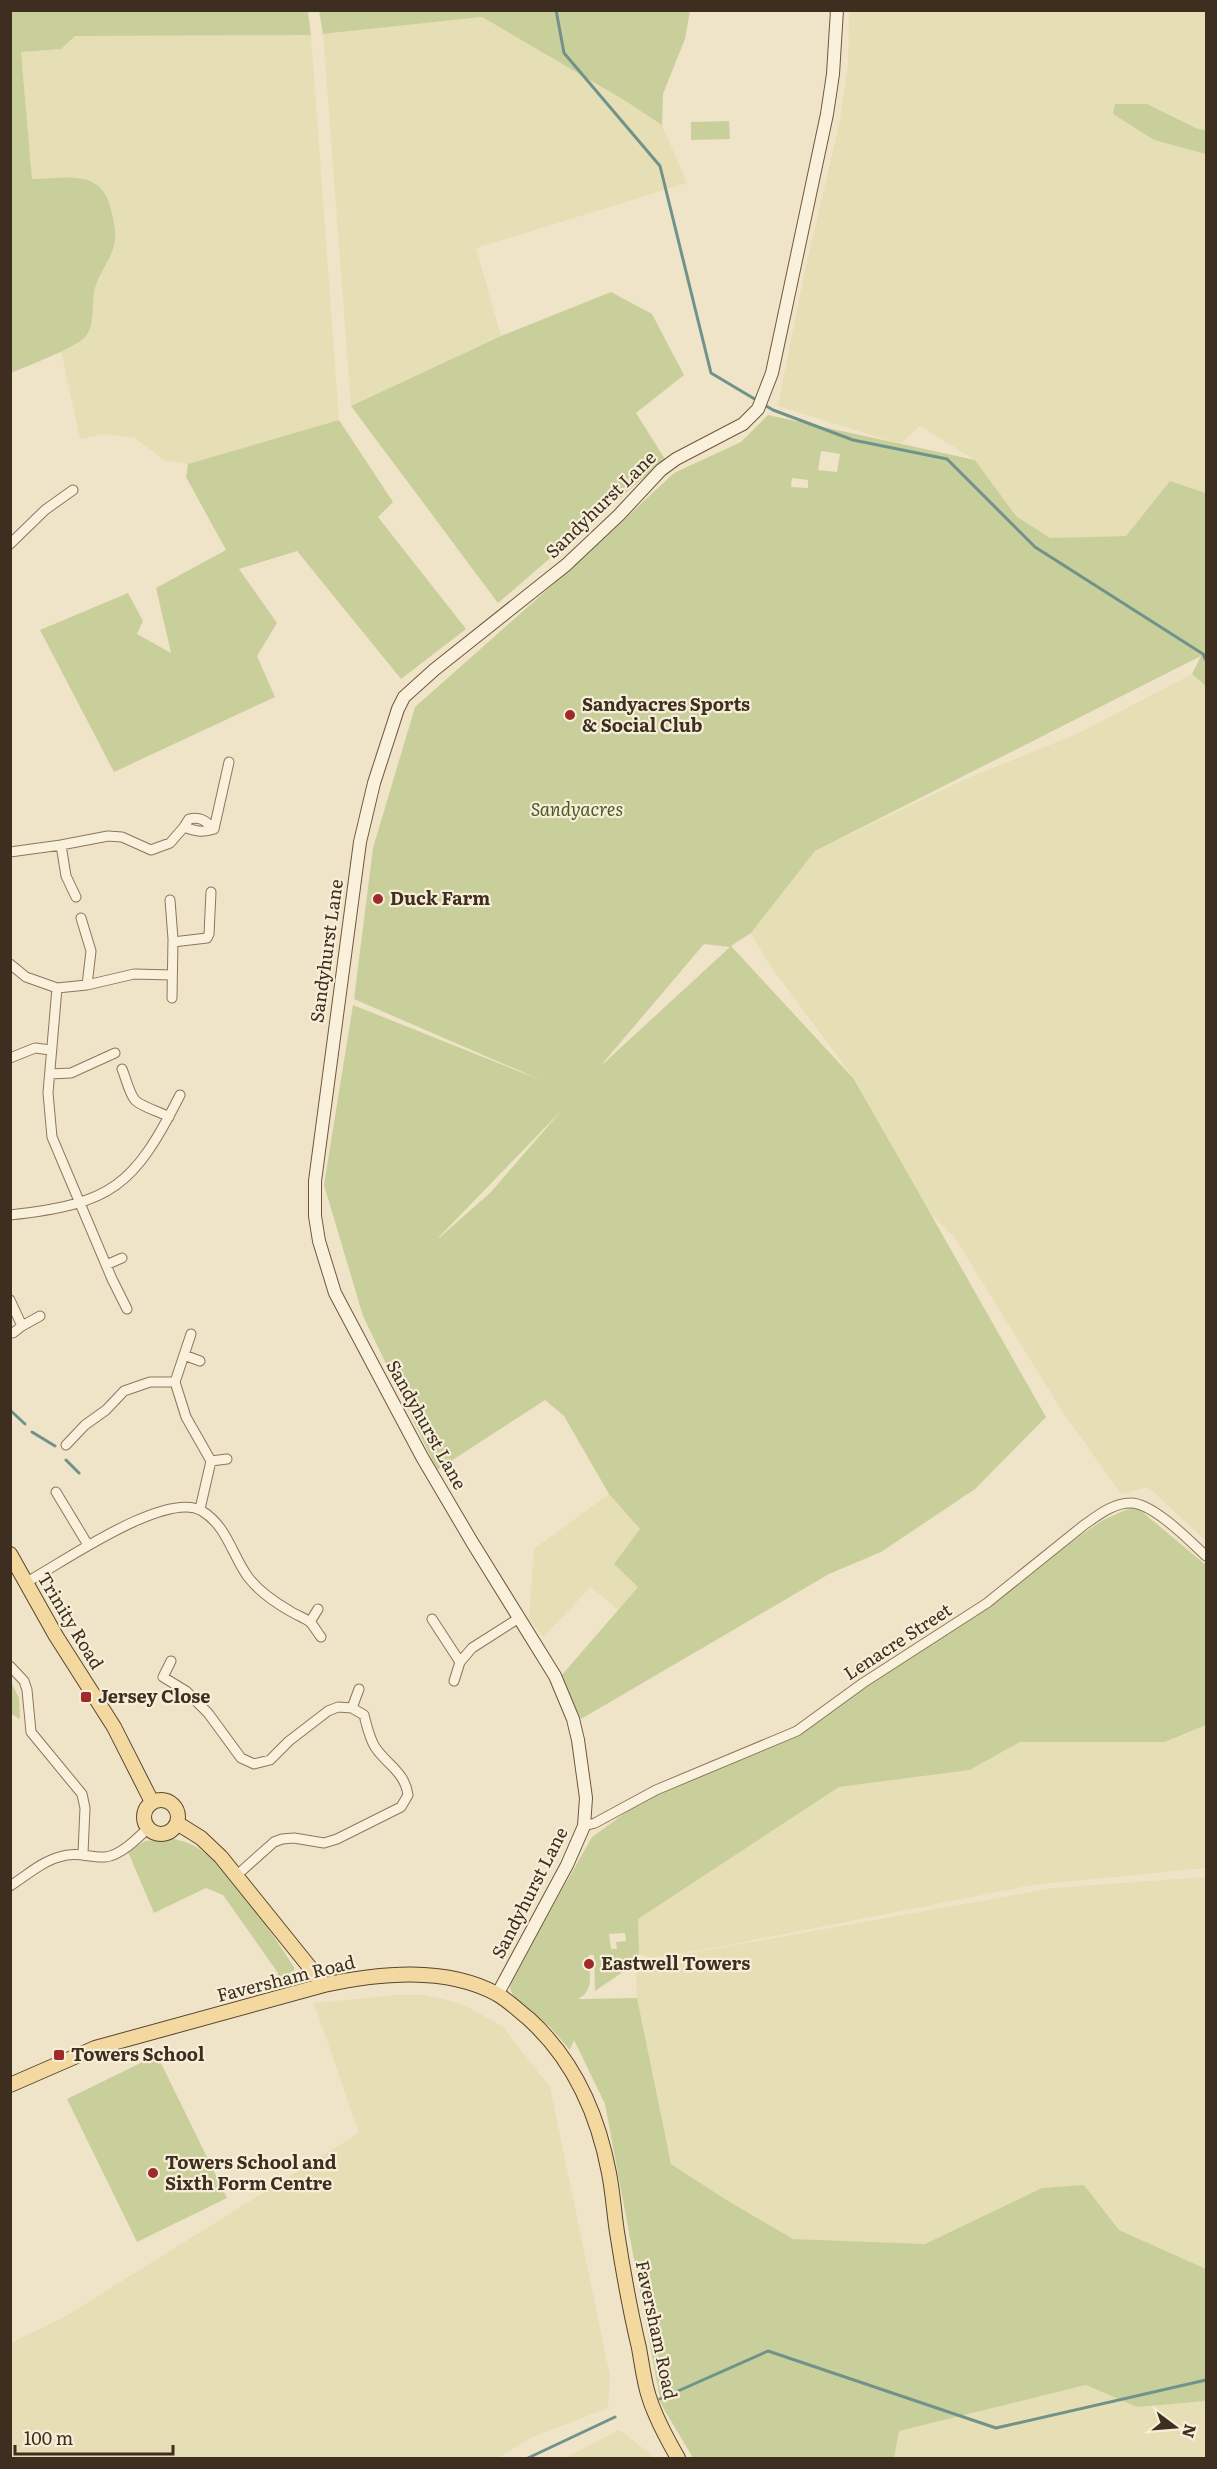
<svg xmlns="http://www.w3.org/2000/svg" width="1217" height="2469" font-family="Literata,serif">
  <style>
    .farmland { fill: #e6deb5 }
    .green { fill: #c9cf9b; fill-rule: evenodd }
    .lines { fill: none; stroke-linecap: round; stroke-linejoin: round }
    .stream { stroke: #6f938a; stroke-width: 3 }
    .street-casing { stroke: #8d765c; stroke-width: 11 }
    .secondary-casing { stroke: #6f573f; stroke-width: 14 }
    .primary-casing { stroke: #5b4430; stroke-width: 16 }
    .street { stroke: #faf1dc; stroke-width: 9 }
    .secondary { stroke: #faf1dc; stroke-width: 12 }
    .primary { stroke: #f3d9a0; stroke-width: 14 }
    .poi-dot { fill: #9e2a2b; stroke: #f7eed8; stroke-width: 2 }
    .labels { text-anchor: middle; stroke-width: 4.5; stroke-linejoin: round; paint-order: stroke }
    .street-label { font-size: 18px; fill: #3d2e20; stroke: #f7eed8 }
    .poi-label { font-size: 18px; font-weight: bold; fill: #3d2e20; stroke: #f7eed8; text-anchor: start }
    .park-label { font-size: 18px; font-style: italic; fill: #4d5a26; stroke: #f7eed8 }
  </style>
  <rect width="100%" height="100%" fill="#f0e4c8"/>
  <path class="farmland" d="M849,11H1206V130L1198,129L1147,104L1154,140L1206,154V493L1170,481L1126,536L1050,538L1016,516L975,460L920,426L900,444L778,406L804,275L839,125L848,65Z
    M482,17L624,100L662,125L687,183L476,248L501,336L351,406L323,33Z
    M311,35L339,420L188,464L164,460L135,438L105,434L80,439L61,351L85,337L90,327L95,286L114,246L78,177L32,179L21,52L60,49L75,36Z
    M1192,674L1206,686V1541L1148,1487L1121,1494L1062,1411L955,1238L927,1210L856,1081L769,964L751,933L815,851L970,777L1077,734Z
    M609,1494L641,1529L638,1587L618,1610L591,1587L543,1637L529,1619L534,1549Z
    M1206,1725V1868L1033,1885L719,1947L652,1958L639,1954L638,1919L839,1787L970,1770L1020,1742H1167Z
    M1206,1877V2269L1119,2230L1084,2185L1042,2188L925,2244L793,2239L725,2199L671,2164L637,2002L636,1963L1053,1888Z
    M397,1995H424L451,2001L470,2008L503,2027L550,2087L610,2376L608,2408L530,2438L498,2458H11V2343L66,2316L359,2133L314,2003Z
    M1086,2385L1137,2407L1206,2401V2458H894L898,2431Z
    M619,2430L652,2455V2458H565Z"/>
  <path class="green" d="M11,10L308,11L311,35L75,36L61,49L21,52L32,179C64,179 102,167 111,210C114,221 117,234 114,246C110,261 99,273 95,288C91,302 96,326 85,337C75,348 27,366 11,373Z
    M319,11V10L690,11L685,39L663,94L662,125L624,100L482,17L321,34L323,33Z
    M1115,104H1147L1198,129L1206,130V154L1154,140L1113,114Z
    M729,121L730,139L691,140V122Z
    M611,292L652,314L684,375L636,413L665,459L498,603L351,406L501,336Z
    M768,415L975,460L1016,516L1050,538L1126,536L1170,481L1206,493V686L1192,674L1201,656L815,851L751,933L731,946L854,1079L1046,1417L975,1489L881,1552L829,1574L581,1719L561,1676L638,1587L614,1564L640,1529L609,1494L564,1416L545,1400L437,1470L363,1316L324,1185L353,1005L543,1081L354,999L373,848L415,707L584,557L674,473L741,442ZM821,451L840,454L837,472L818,470ZM792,478L808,480V488L791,487ZM704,944L730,947L603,1064V1063ZM562,1110L491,1192L439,1238V1237Z
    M339,420L393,502L378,517L466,629L401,679L297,551L239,569L277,623L257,656L275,697L114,772L40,630L128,593L143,621L137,634L171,653L156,588L226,550L186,477L188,464Z
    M1135,1506L1206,1565V1725L1165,1742H1020L970,1770L839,1787L638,1919L639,1954L636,1963L595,1991L594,1955H589L588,1959L583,1960L584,1970H590C590,1983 591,1992 578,1999L637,1998L671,2164L725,2199L793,2239L925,2244L1042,2188L1084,2185L1119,2230L1206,2269V2401L1137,2407L1086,2385L899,2431L894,2458H693L661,2404L605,2104L574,2040L570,2050L550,2027L514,1998L510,1988L511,1980L592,1837L647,1797L799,1733L866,1683L1103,1520ZM625,1933L626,1941L616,1942L617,1949H611L609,1934Z
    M10,1680L19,1698L20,1719L11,1714Z
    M173,1839C184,1841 193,1844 202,1851C233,1873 272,1934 294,1967C296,1980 282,1984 271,1988L278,1973L223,1895L206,1888L154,1913L128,1852L145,1841Z
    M157,2055L227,2198L137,2242L67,2099Z"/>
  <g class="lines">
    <path class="stream" d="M556,10L564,53L660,166L711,373L758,401
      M763,404L773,410L853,440L947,459L1035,547L1203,654L1206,660
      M10,1410L25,1424
      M32,1432L55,1446
      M66,1460L79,1473
      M660,2399L768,2351L996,2428L1206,2380
      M528,2458L615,2417"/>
    <g class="street-casing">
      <path id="street" d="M10,544L45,510L73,490
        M184,827L189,819C200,816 206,821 214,829
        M61,845L66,876L76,897
        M10,852L61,845L108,836L122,837L151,850L170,843L184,827C195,831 202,833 214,829L229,762
        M170,900L173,939L172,998
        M81,918L91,951L87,985
        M173,942L207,938L209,934L211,892
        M10,964L26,977L57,988L48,1093L52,1137L112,1279L127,1309
        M57,988L87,985L134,974L172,975
        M10,1058L35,1048L51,1050
        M122,1069C126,1078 129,1093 135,1100C140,1106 160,1112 169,1117
        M50,1074L71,1073L115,1053
        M10,1215C112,1204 134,1186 180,1095
        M106,1265L122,1258
        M10,1300L22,1326
        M13,1333L22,1326L40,1316
        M191,1334L175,1382L186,1417L211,1461L200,1509
        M184,1355L200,1361
        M66,1445L85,1425L106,1410L124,1391L150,1382H175
        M211,1461L227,1459
        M56,1492L88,1545
        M25,1583C59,1565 166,1489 202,1511C227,1526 232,1555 248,1577C258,1590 276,1603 290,1611C296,1615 305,1618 310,1622C314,1626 317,1632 321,1637
        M432,1619L460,1662
        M310,1622L318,1609
        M171,1661L163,1677L186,1691L208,1713L241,1758L254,1764L270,1760L289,1741L328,1711L338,1707L352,1708L364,1715C367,1726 369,1737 375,1747C387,1765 405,1772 408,1795L401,1807L337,1839L324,1843L294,1838L282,1839L274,1842L237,1875
        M10,1666L24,1681L27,1690L31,1732L82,1794L85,1808L83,1853
        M454,1681L460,1662L472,1648L519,1618
        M352,1708L359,1689
        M584,1826L595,1823L656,1790L797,1731L863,1683L987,1603L1084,1525C1097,1516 1113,1503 1130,1503C1152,1502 1190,1541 1206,1556
        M10,1886C26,1876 41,1862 59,1857C77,1851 89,1858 105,1857C120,1856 138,1838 148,1828"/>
    </g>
    <g class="secondary-casing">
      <path id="secondary" d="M497,1995L567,1865L584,1826L586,1798L578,1740L573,1719L555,1676L472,1542L422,1457L335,1293L319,1241L315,1216V1181L360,842L374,783L398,709L404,697L434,670L566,565L619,515L661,470L676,459L743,424L758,409L772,373L827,114L833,74L837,10"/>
    </g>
    <g class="primary-casing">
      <path id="primary" d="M10,1554L56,1636L114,1727L152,1802
        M144 1817a17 17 0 1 1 34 0a17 17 0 1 1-34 0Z
        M177,1823L201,1838L221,1857L324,1985
        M10,2085L95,2048L324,1985C379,1973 445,1966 497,1994C509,2001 519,2011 529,2019C574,2060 598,2115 609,2173C613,2193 614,2213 617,2232C623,2271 630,2310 639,2348C642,2364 644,2382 649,2397C656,2419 667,2439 678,2458"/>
    </g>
    <use href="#street" class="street"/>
    <use href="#secondary" class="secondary"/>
    <use href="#primary" class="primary"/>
  </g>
  <g class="poi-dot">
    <circle cx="570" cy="715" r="6"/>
    <circle cx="378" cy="899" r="6"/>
    <rect x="80" y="1691" width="12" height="12" rx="3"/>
    <circle cx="589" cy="1964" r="6"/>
    <rect x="53" y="2049" width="12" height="12" rx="3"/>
    <circle cx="153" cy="2173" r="6"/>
  </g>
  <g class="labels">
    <g class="street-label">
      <text transform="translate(601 505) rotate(-44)" y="6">Sandyhurst Lane</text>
      <text transform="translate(327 951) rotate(-82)" y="6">Sandyhurst Lane</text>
      <text transform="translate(426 1425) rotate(61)" y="6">Sandyhurst Lane</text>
      <text transform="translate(70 1621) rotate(59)" y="6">Trinity Road</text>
      <text transform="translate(898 1642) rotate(-33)" y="6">Lenacre Street</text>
      <text transform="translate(530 1893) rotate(-63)" y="6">Sandyhurst Lane</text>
      <text transform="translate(286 1979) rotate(-14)" y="6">Faversham Road</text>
      <text transform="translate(656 2330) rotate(78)" y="6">Faversham Road</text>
    </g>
    <g class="poi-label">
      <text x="582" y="711">Sandyacres Sports<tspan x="582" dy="21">&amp; Social Club</tspan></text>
      <text x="390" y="905">Duck Farm</text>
      <text x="98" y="1703">Jersey Close</text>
      <text x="601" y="1970">Eastwell Towers</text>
      <text x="71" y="2061">Towers School</text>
      <text x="165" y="2169">Towers School and<tspan x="165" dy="21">Sixth Form Centre</tspan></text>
    </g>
    <g class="park-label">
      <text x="577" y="816">Sandyacres</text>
    </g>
  </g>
  <rect width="1217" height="2469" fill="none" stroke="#3d2e20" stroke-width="24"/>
  <g transform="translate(1175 2427) rotate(106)" stroke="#f7eed8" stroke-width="4.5" paint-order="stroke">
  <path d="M0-4.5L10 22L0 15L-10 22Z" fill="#3d2e20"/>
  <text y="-9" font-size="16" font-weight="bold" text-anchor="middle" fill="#3d2e20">N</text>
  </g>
  <path d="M15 2445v9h158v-9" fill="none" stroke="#3d2e20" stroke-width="3"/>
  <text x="24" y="2445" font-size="18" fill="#3d2e20" stroke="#f7eed8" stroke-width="4.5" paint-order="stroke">100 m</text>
</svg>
